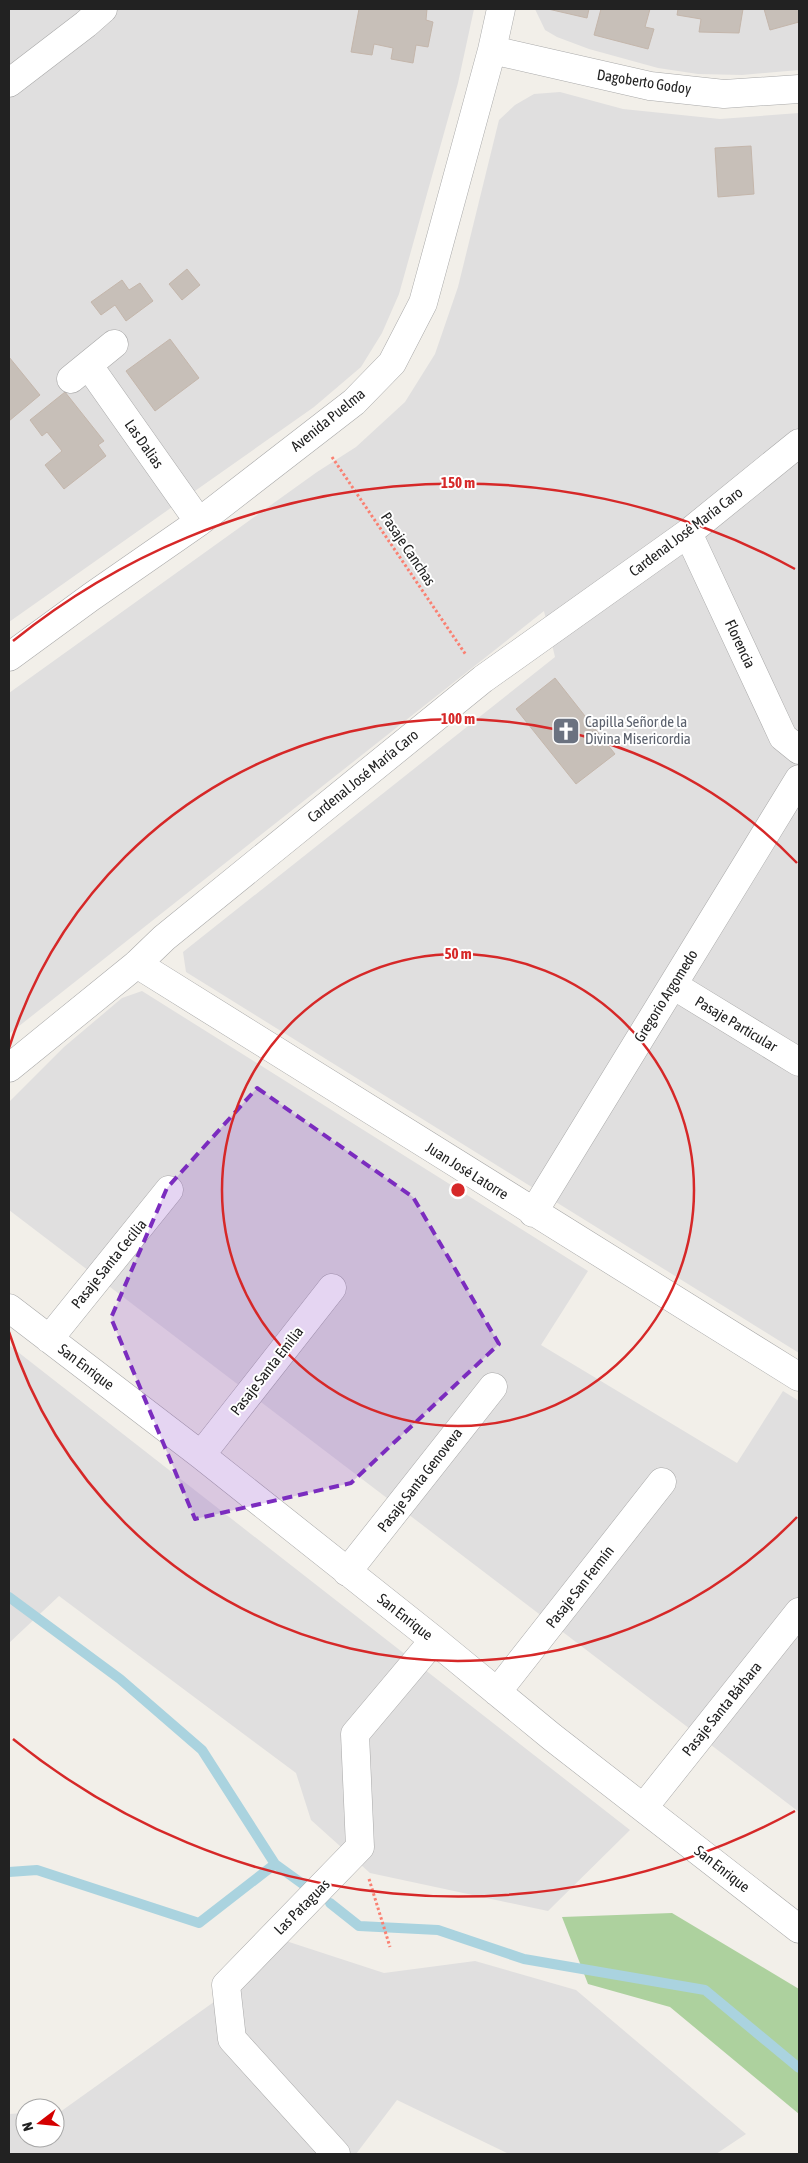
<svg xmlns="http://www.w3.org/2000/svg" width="808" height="2163" font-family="'Asap Condensed',sans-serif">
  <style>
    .residential { fill: #e0dfdf }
    .forest { fill: #add19e }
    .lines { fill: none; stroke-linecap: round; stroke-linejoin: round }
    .stream { stroke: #aad3df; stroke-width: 10 }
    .building { fill: #c7bfb8; stroke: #c4b6ab }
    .minor-casing { stroke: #a9a9a9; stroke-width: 29 }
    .path { stroke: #fa8072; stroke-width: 3; stroke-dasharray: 2.5 2.5; stroke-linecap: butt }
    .minor { stroke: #fff; stroke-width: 28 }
    .marked { fill: #7b2cbf; fill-opacity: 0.2; stroke: #7b2cbf; stroke-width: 4; stroke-dasharray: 10 6; stroke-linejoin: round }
    .ring { fill: none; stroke: #d62828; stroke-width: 2.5 }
    .labels { text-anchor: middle; stroke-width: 4; stroke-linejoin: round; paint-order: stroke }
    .street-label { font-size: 15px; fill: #222; stroke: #fff }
    .worship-label { font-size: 15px; fill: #5b616d; stroke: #fff; text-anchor: start }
    .centre { fill: #d62828; stroke: #fff; stroke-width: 2.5 }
    .ring-label { font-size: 15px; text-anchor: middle; font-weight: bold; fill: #d62828; stroke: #fff; stroke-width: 4; stroke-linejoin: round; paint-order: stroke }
  </style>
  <rect width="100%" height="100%" fill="#f2efe9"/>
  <path class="residential" d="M9,9H474L458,83L399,294L382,333L361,367L314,407L9,622Z
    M535,9H799V70L742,75L698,74L658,68L589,49L557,37L545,30Z
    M560,92L623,109L720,119L799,113V1353L186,972L183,952L555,657L544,611L9,1034V693L317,472L356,447L405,402L435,354L458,287L499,120L515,105L534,94Z
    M142,991L588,1271L541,1345L737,1463L783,1391L799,1401V1812L9,1210V1102L64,1047L122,998Z
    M9,1345L630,1830L548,1911L370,1873L311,1820L296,1773L59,1596L9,1643Z
    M286,1941L384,1973L475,1961L576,1990L746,2134L716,2154H509L397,2100L356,2154H9V2114L25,2113V2138H55V2112H60L246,1979Z"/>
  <path class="forest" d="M672,1913L799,1989V2114L670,2007L588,1984L562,1917Z"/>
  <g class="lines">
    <path class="stream" d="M9,1597L120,1679L202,1750L275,1864L304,1885
      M9,1872L37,1870L199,1923L275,1864
      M330,1903L359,1926L438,1930L524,1959L705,1990L799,2068"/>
  </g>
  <path class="building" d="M359,9H427L426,20L433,22L428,47L416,45L413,63L391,59L393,48L374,44L372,55L351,52Z
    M548,9H589L587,18Z
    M601,9H650L645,27L654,29L648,49L594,35Z
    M678,9H743L739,33L699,32L701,19L677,15Z
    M764,9H799V22L770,30Z
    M751,146L754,194L718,197L715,148Z
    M187,269L200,285L182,300L169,284Z
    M122,280L129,290L140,283L153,301L126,321L115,305L101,315L91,302Z
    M170,339L199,378L155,411L126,371Z
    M9,357L40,395L9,421Z
    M65,392L104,441L98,445L106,456L64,489L45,465L62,451L47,432L42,436L30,420Z
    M555,678L615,754L576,784L516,709Z"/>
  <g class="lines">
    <g class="minor-casing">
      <path id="minor" d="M492,50L650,86L724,94L799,89
        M9,83L86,24L103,9
        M89,366L199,522
        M71,379L114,344
        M688,533L783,737L799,750
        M9,657L91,597L199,522L354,402L392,363L423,303L492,50L501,9
        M137,964L799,1377
        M673,985L799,1062
        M9,1068L137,964L164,938L483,679L688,533L799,443
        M533,1213L799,779
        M9,1308L201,1455L434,1640L552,1737L799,1929
        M49,1339L169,1190
        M201,1455L332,1288
        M347,1572L493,1387
        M497,1692L662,1482
        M644,1807L799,1612
        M336,2154L232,2039L226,1985L360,1847L355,1734L434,1640"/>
    </g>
    <path class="path" d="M332,457L466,655
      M369,1879L390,1947"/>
    <use href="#minor" class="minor"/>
  </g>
  <path class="marked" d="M257,1088L413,1197L499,1344L351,1483L195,1519L111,1318L167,1188Z"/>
  <g class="ring">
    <circle cx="458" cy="1190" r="236"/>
    <path d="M797 1517A471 471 0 0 1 9 1332M9 1048A471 471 0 0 1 797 863"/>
    <path d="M795 1811A707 707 0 0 1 13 1739M13 641A707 707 0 0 1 795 569"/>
  </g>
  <defs>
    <g id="church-square" transform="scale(1.4375)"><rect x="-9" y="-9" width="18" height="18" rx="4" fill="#6b7280" stroke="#fff"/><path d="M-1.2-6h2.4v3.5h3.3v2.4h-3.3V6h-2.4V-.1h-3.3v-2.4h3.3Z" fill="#fff"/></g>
  </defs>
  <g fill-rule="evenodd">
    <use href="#church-square" x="566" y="731"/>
  </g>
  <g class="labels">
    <g class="street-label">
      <text transform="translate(644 82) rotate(9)" y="5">Dagoberto Godoy</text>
      <text transform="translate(328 420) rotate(-39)" y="5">Avenida Puelma</text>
      <text transform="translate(144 444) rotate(55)" y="5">Las Dalias</text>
      <text transform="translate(686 532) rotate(-37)" y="5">Cardenal José María Caro</text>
      <text transform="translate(408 549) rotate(56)" y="5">Pasaje Canchas</text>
      <text transform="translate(740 644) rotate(65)" y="5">Florencia</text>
      <text transform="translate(363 776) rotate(-39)" y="5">Cardenal José María Caro</text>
      <text transform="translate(666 996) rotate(-58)" y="5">Gregorio Argomedo</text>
      <text transform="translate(736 1024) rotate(31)" y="5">Pasaje Particular</text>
      <text transform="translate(467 1171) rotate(32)" y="5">Juan José Latorre</text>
      <text transform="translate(109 1264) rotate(-51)" y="5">Pasaje Santa Cecilia</text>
      <text transform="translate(86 1367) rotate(37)" y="5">San Enrique</text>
      <text transform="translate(267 1371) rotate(-52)" y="5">Pasaje Santa Emilia</text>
      <text transform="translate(420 1480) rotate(-52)" y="5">Pasaje Santa Genoveva</text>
      <text transform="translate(580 1587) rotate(-52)" y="5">Pasaje San Fermín</text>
      <text transform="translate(405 1617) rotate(38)" y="5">San Enrique</text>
      <text transform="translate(722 1709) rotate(-51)" y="5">Pasaje Santa Bárbara</text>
      <text transform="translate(722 1869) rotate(38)" y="5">San Enrique</text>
      <text transform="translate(302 1907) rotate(-45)" y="5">Las Pataguas</text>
    </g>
    <g class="worship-label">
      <text x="585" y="727">Capilla Señor de la<tspan x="585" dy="17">Divina Misericordia</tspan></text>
    </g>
  </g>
  <circle cx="458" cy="1190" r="8" class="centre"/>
  <g class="ring-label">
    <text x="458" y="488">150 m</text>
    <text x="458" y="724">100 m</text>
    <text x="458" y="959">50 m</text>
  </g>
  <rect width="808" height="2163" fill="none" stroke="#222222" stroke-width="20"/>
  <g transform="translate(40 2123) rotate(254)"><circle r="24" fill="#ffffff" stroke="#a7a7a7"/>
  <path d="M0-4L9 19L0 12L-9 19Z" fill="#d40000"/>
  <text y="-8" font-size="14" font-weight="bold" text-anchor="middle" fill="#222222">N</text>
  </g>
</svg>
